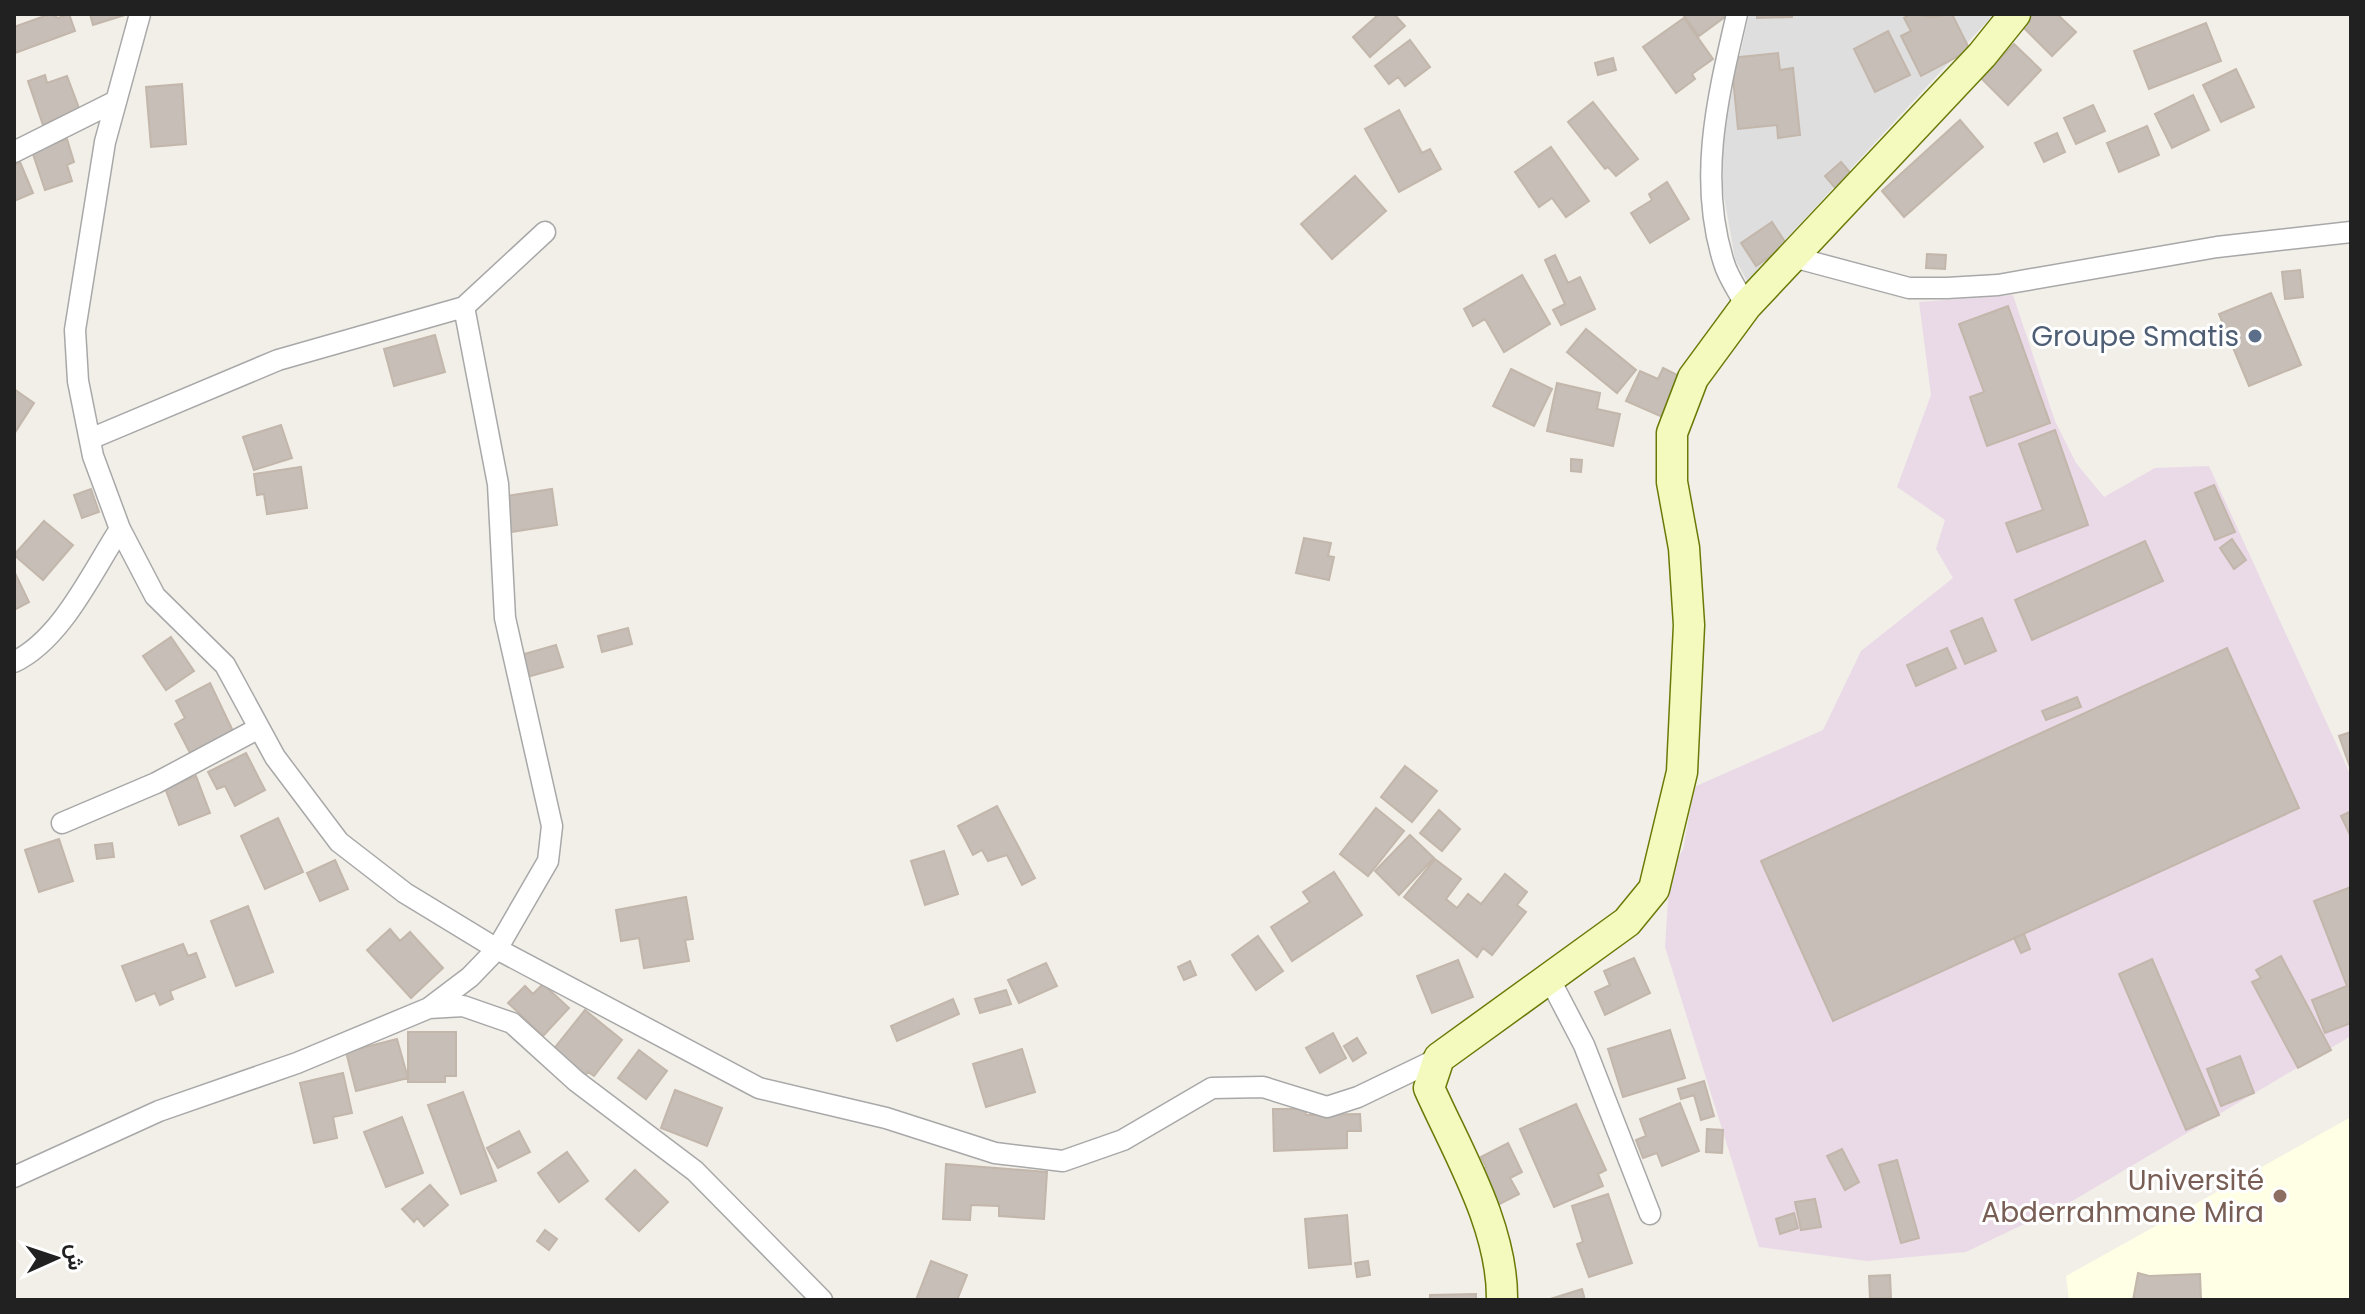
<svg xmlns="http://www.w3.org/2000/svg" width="2365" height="1314" font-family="Poppins,Vazirmatn,sans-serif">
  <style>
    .residential { fill: #dfdede }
    .industrial { fill: #eadae7 }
    .education { fill: #feffe4 }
    .building { fill: #c6beb7; stroke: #c3b6ab; stroke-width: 2 }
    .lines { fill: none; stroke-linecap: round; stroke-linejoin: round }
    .street-casing { stroke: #a8a8a8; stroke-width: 23 }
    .secondary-casing { stroke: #697b06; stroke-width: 33 }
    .street { stroke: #fff; stroke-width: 20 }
    .secondary { stroke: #f4f9be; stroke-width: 30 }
    .service-dot { fill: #5c6f8a; stroke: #fff; stroke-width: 3 }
    .education-dot { fill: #8d6e63; stroke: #fff; stroke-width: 3 }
    .labels { text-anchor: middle; stroke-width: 6; stroke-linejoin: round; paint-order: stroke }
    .service-label { font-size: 28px; fill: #4e5e75; stroke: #fff; text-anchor: end }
    .education-label { font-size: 28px; fill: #785e54; stroke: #fff; text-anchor: end }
  </style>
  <rect width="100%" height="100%" fill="#f1efe8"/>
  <path class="residential" d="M1749,14H1994L1747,281L1735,259L1723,191V133Z"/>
  <path class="industrial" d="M2013,295L2055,421L2076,463L2104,497L2155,468L2209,466L2351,776V1036L2074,1200L1966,1252L1867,1261L1759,1247L1665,947L1670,870L1683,850L1694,787L1823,730L1861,651L1953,578L1936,549L1945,520L1897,487L1931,395L1919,302Z"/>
  <path class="education" d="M2351,1117V1300H2069L2066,1276Z"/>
  <path class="building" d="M50,14L58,18L69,14L75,31L15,53L14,27Z
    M90,14H128L93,25Z
    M1379,14H1394L1405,26L1370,57L1353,37Z
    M1687,14H1729L1699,36L1684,16Z
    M1757,14H1792V17L1757,18Z
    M1911,14L1933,17L1952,14L1970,50L1921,76L1901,36L1911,31L1904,18Z
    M2032,14H2057L2076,32L2052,56L2021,25Z
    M1684,18L1713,59L1692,74L1695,79L1676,93L1643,47Z
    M2206,23L2221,61L2149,89L2134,51Z
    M1888,31L1910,75L1875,92L1854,49Z
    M1410,40L1430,67L1405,86L1398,77L1389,84L1375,66Z
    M2014,44L2041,70L2008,105L1981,78Z
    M1778,53L1780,70L1793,68L1800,135L1778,138L1777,125L1738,129L1731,58Z
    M1613,58L1616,70L1598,75L1595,63Z
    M2236,69L2254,107L2221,122L2203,85Z
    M45,75L47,83L67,76L79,108L43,125L28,81Z
    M182,84L186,144L151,147L146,87Z
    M2193,95L2209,130L2172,148L2155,114Z
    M1593,102L1638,159L1616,176L1608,167L1605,169L1568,122Z
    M2093,105L2105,131L2076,144L2064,118Z
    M1399,110L1422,153L1430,149L1441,169L1399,192L1365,129Z
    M1960,120L1983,147L1904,217L1882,191Z
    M2147,126L2159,155L2119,172L2107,143Z
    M2057,133L2065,152L2044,162L2035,143Z
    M67,139L74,162L67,165L72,181L45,190L32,151Z
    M1551,147L1589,201L1566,217L1552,198L1539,207L1515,172Z
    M20,162L33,193L14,201V165Z
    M1841,162L1853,176L1837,190L1825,176Z
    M1355,176L1386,211L1332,259L1301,224Z
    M1667,182L1689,219L1650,243L1631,213L1652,200L1649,194Z
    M1772,222L1787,245L1756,266L1741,243Z
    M1927,254L1946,255L1945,269L1926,268Z
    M1555,255L1568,283L1580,277L1595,309L1561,325L1553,310L1565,304L1545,260Z
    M2300,270L2303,297L2285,299L2282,272Z
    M1522,275L1550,324L1504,352L1485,319L1473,326L1464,309Z
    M2271,293L2301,365L2249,386L2219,314Z
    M2008,306L2050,423L1987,446L1970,397L1984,392L1959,324Z
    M1586,329L1636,370L1617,393L1567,352Z
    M435,335L445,372L394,386L384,349Z
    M1663,368L1685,379L1667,419L1626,401L1640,371L1658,379Z
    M1511,369L1552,389L1534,426L1493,406Z
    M1557,383L1600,393L1597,409L1620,414L1613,446L1547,431Z
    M14,389L34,403L14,434Z
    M281,425L292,458L254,470L243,437Z
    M2055,430L2088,525L2017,552L2006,523L2043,510L2019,444Z
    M1571,459L1582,460L1581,472L1571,471Z
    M301,467L307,508L267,514L264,494L257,495L254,474Z
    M2214,485L2235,532L2215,540L2195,493Z
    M91,489L99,512L82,518L74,495Z
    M552,489L557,525L511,532L506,496Z
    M44,521L73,545L43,580L14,555Z
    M1304,538L1331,543L1328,556L1334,557L1329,580L1296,573Z
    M2232,539L2246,560L2234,569L2220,548Z
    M2145,541L2163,581L2032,640L2015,600Z
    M14,571L29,602L14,610Z
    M1982,618L1996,651L1965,664L1951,631Z
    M628,628L632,644L602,652L598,636Z
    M171,637L194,671L166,690L143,656Z
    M556,645L563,667L527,677L521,655Z
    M1947,648L1956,668L1916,686L1907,665Z
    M2227,648L2299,808L1833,1021L1761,861Z
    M210,683L233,731L190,753L175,724L185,718L176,701Z
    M2077,697L2081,707L2046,720L2042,711Z
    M2351,732V770L2339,736Z
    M246,753L265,790L235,806L225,786L217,789L208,772Z
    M1405,766L1437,791L1412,822L1381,797Z
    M196,776L210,813L179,825L165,788Z
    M997,806L1035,878L1022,885L1007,855L988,861L982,850L973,855L958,826Z
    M1376,808L1404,831L1368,876L1340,854Z
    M1439,810L1460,829L1442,851L1420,833Z
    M2351,811V837L2341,816Z
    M278,818L303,872L265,889L241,836Z
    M1410,835L1434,858L1399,895L1375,871Z
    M59,839L73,881L39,892L25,850Z
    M112,843L114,857L97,859L95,845Z
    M944,851L958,894L925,905L911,861Z
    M1435,859L1461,879L1446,899L1457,908L1468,894L1481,904L1505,874L1527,892L1517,905L1526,912L1492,955L1483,948L1477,957L1404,897Z
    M335,860L348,889L320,901L307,873Z
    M1334,872L1362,915L1292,961L1271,927L1310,902L1303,892Z
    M2351,887V1023L2325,1033L2312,1000L2347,986L2314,901Z
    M686,897L693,939L685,940L689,961L644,968L639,938L621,941L616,910Z
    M248,906L273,972L236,986L211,921Z
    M390,929L400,941L410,932L443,968L411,998L367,950Z
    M2024,934L2030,949L2021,953L2014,938Z
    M1258,936L1283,971L1256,990L1232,955Z
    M183,944L188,956L196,953L205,977L170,991L173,999L160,1005L155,993L136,1001L122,966Z
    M2281,956L2331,1050L2298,1068L2252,982L2261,978L2256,970Z
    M1634,958L1650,993L1605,1015L1595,992L1610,985L1604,971Z
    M2152,959L2219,1115L2186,1130L2119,974Z
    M1458,960L1473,997L1432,1013L1417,976Z
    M1190,961L1196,975L1184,980L1178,967Z
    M1046,963L1057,986L1019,1003L1008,980Z
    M543,984L569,1008L543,1036L508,1003L525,986L533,994Z
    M1006,990L1011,1004L980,1013L975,999Z
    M953,999L959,1014L897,1041L891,1026Z
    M585,1010L622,1040L594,1076L588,1072L584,1077L552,1051Z
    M1670,1030L1685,1078L1623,1097L1608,1049Z
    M408,1032H456V1076H445V1082H408Z
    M1333,1033L1346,1058L1320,1073L1306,1048Z
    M1357,1038L1366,1053L1353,1061L1344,1046Z
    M397,1039L408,1078L356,1091L346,1052Z
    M1022,1049L1035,1092L986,1107L973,1064Z
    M639,1050L667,1071L646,1099L618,1078Z
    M2240,1056L2254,1093L2221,1106L2207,1069Z
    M343,1073L352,1113L333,1117L337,1138L314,1143L300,1083Z
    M1704,1081L1714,1116L1701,1120L1694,1095L1681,1099L1678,1089Z
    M675,1090L722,1108L707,1146L661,1128Z
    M463,1092L496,1181L461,1194L428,1105Z
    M1680,1103L1699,1151L1662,1166L1657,1153L1643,1158L1636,1140L1646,1136L1640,1119Z
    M1576,1104L1606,1170L1598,1174L1603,1186L1554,1207L1520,1129Z
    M1273,1109H1305L1306,1115L1360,1114L1361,1131H1347V1148L1274,1151Z
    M402,1117L423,1173L386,1187L364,1132Z
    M1707,1129L1723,1130L1722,1153L1706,1152Z
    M519,1131L530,1152L498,1168L487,1148Z
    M1508,1143L1522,1172L1510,1178L1519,1194L1494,1207L1477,1172L1486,1167L1481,1157Z
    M1842,1149L1859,1182L1845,1190L1827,1156Z
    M567,1152L588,1181L559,1202L538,1173Z
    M1897,1160L1919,1238L1901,1243L1879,1165Z
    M946,1164L1047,1172L1044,1219L999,1216V1206L971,1205L970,1220L943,1219Z
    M635,1170L668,1202L639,1231L606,1199Z
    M430,1185L448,1205L424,1226L417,1218L414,1222L402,1209Z
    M1608,1194L1632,1263L1589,1277L1577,1244L1583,1242L1572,1206Z
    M1815,1199L1821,1227L1801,1230L1795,1202Z
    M1794,1213L1798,1228L1780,1234L1776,1219Z
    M1347,1215L1351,1264L1309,1268L1305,1219Z
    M545,1230L557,1239L549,1250L537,1241Z
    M931,1261L967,1275L957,1300H916Z
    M1368,1261L1370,1275L1357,1277L1355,1263Z
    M2138,1273L2149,1276L2200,1274L2201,1300H2133Z
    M1890,1275L1891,1298H1870L1869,1276Z
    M1582,1289L1585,1300H1547Z
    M1476,1294V1300H1430V1295Z"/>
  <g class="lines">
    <g class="street-casing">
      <path id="street" d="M140,14L105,142L75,330L78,381L93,456L120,529L155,596L225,665L275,757L339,842L405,893L497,949L759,1088L886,1118L995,1153L1063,1161L1123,1140L1212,1088L1263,1087L1327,1107L1358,1097L1439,1058
        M1737,14C1718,96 1697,179 1724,263C1728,277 1739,292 1746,306
        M14,152L116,101
        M1793,257L1909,288H1947L1998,285L2217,247L2351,232
        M90,439L278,360L464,307L545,232
        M14,662C62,639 92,572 120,529
        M62,823L156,783L259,728
        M1549,978L1584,1045L1650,1214
        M429,1008L463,1006L512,1023L576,1081L695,1171L822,1300
        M14,1177L159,1111L297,1063L429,1008L470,977L497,949L548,861L552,826L505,618L498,484L464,307"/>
    </g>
    <g class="secondary-casing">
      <path id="secondary" d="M1502,1300C1503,1227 1458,1153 1429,1088L1439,1058L1627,922L1654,889L1682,772L1689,625L1684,548L1672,482V433L1693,378L1746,306L1982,55L2015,14"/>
    </g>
    <use href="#street" class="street"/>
    <use href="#secondary" class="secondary"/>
  </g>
  <circle class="service-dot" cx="2255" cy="336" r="8"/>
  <circle class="education-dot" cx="2280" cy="1196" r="8"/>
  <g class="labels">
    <g class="service-label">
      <text x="2239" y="346">Groupe Smatis</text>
    </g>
    <g class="education-label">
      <text x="2264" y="1190">Université<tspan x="2264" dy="32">Abderrahmane Mira</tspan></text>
    </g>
  </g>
  <rect width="2365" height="1314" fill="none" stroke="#212121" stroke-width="32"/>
  <g transform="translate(56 1258) rotate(87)" stroke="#ffffff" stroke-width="6" paint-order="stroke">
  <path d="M0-6L14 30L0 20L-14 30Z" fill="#212121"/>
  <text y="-12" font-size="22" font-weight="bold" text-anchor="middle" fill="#212121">ش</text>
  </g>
</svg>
